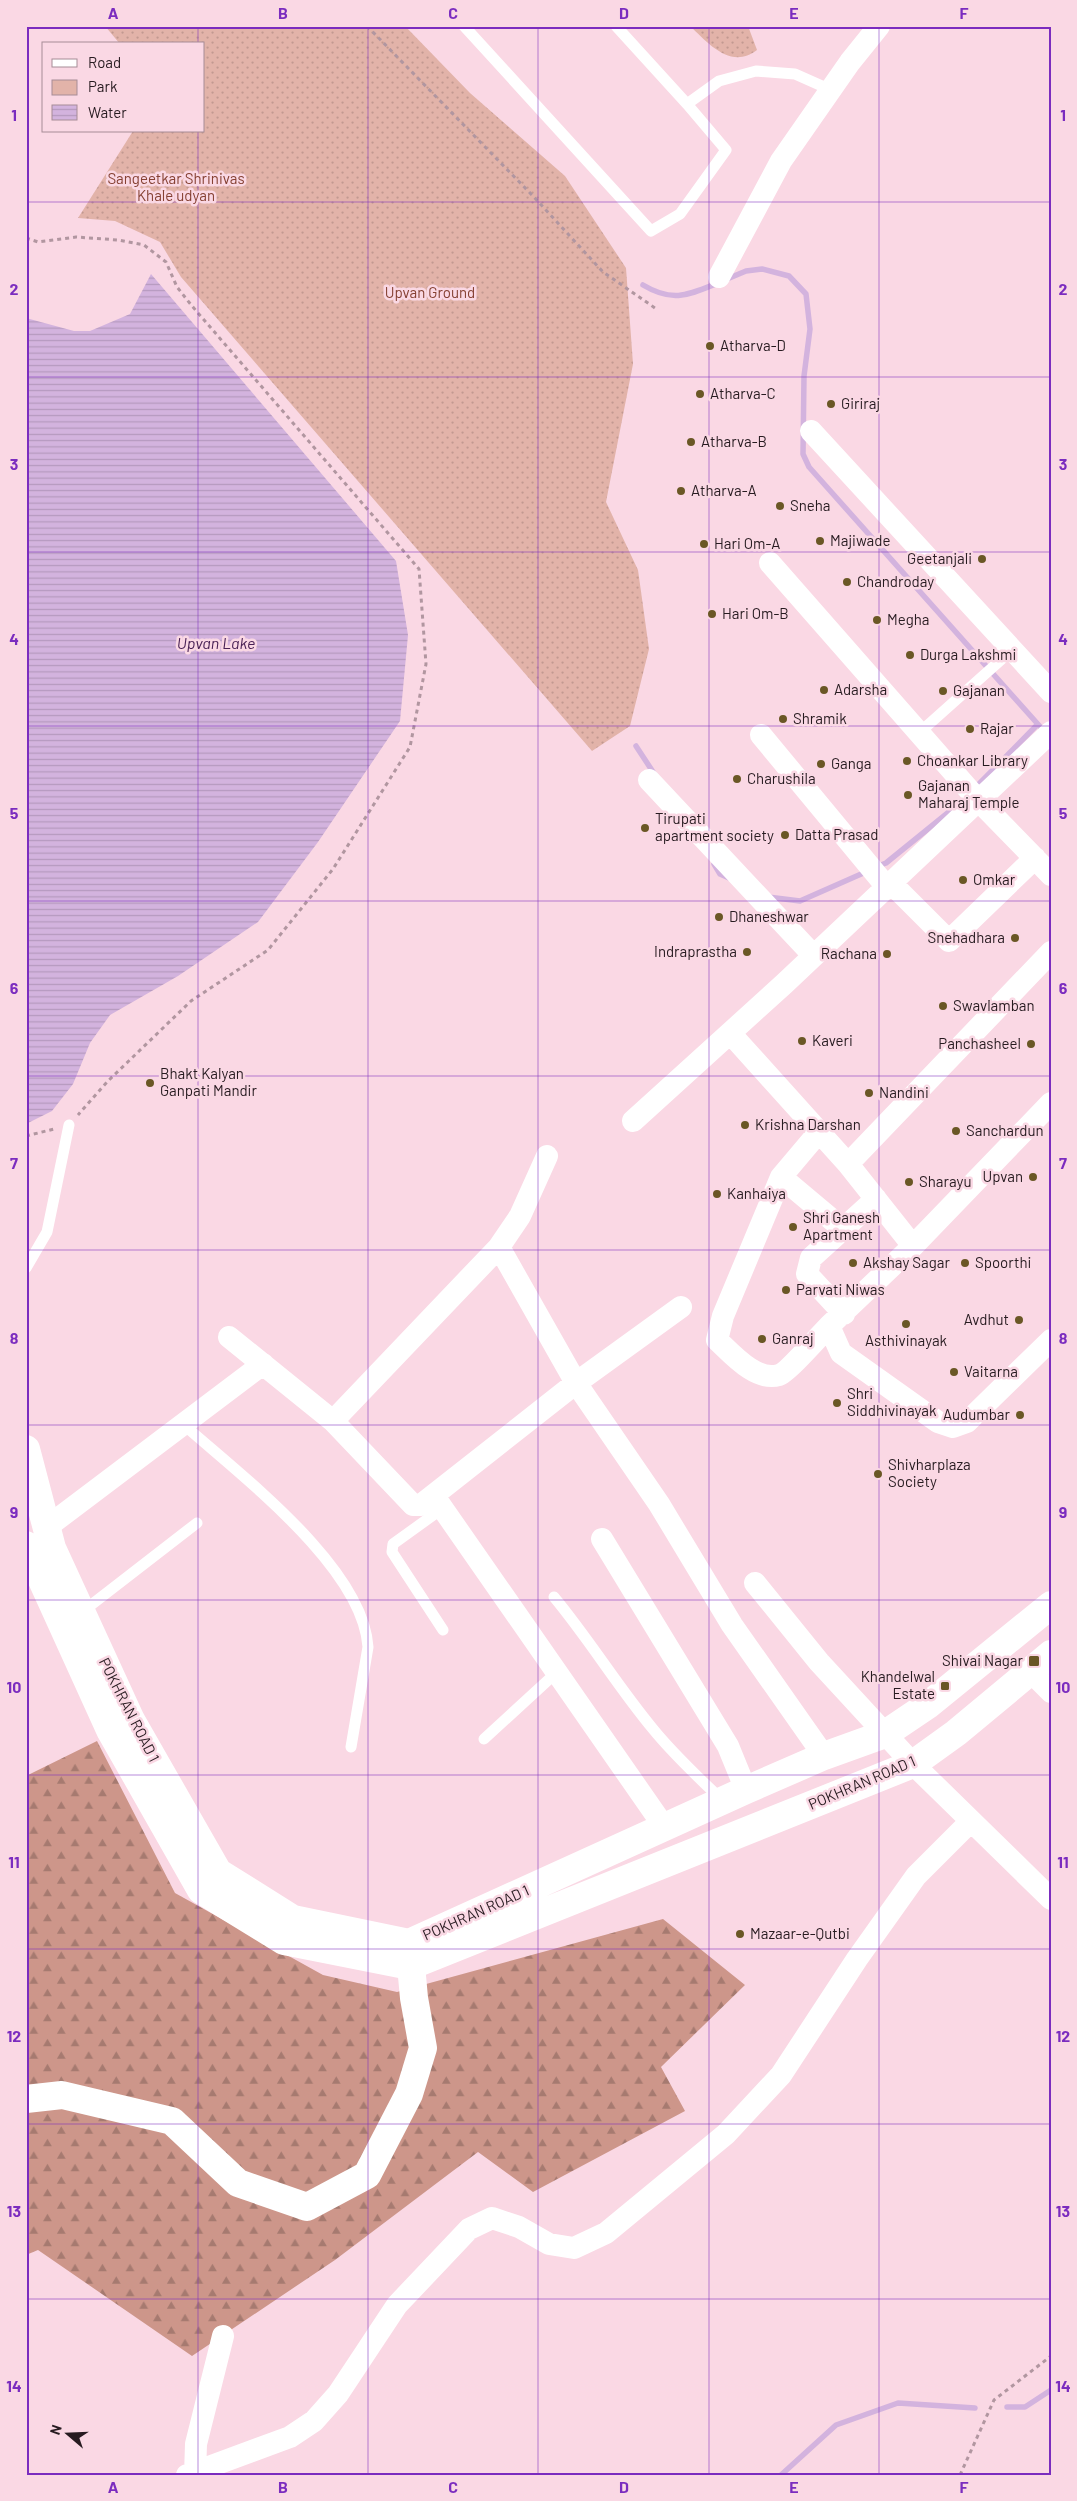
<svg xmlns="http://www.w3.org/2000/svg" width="1077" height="2501" font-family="Barlow,sans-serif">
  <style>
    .green { fill: url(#green-dots) }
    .forest { fill: url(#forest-firs) }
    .water { fill: url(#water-rules) }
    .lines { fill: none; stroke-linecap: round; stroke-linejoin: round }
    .stream { stroke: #d3b3de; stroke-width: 5.5 }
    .path { stroke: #b196a0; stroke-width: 3; stroke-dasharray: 4 4; stroke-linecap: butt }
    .service { stroke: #fff; stroke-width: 11 }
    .minor { stroke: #fff; stroke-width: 22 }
    .tertiary { stroke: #fff; stroke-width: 28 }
    .secondary { stroke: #fff; stroke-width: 28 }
    .grid { fill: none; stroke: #7b2cbf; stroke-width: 1; stroke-opacity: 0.55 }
    .poi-dot { fill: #6a5725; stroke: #fad8e4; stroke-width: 2 }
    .labels { text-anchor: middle; stroke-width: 5; stroke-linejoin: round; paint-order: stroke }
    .park-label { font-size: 15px; fill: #854032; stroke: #fad8e4 }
    .poi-label { font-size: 15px; fill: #271b20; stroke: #fad8e4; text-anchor: start }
    .street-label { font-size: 15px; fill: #271b20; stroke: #fad8e4 }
    .water-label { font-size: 16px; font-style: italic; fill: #492155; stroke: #fad8e4 }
    .neatline { fill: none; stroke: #7b2cbf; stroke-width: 2 }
    .grid-label { font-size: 16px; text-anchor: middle; font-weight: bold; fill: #7b2cbf }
  </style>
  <defs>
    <pattern id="green-dots" width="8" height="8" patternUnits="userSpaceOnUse" patternTransform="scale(1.25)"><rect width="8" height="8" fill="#e2b3a9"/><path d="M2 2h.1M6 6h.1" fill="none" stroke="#c29991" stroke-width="1.8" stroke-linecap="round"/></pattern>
    <pattern id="forest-firs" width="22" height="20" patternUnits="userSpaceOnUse" patternTransform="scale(1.25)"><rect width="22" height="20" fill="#cd968a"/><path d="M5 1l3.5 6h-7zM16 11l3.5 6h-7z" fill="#a67a70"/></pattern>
    <pattern id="water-rules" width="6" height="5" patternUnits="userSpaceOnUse" patternTransform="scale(1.25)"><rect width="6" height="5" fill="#d3b3de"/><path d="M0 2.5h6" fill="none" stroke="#b599be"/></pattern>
  </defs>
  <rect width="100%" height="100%" fill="#fad8e4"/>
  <path class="green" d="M105,26H405L470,93L565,176L626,268L633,364L606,502L638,570L649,649L630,726L592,751L181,277L160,242L115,221L78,218L133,131H204V44H120Z
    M690,26H748L757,50C731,70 709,44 690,26Z"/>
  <path class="forest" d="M97,1741L175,1893L323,1975L397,1992L663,1919L745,1985L661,2067L685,2111L533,2192L478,2152L335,2260L192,2356L38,2250L26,2255V1776Z"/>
  <path class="water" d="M151,274L396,561L408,635L400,721L318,842L258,922L178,976L110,1015L90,1043L73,1084L52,1111L26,1124V318L74,331H90L130,314Z"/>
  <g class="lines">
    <path class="stream" d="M727,279L746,271L762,269L789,276L806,294L810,329L804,376L803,454L809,467L1044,731
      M643,285C673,303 688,295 718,283
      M636,746L655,775
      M975,788L1037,725
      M714,864L720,874L729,878
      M876,867L886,863L960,803
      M768,897L800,901L868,871
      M1007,2407H1025L1051,2390
      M781,2475L836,2425L898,2403L975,2408"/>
    <path class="path" d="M367,26L533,196L603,272L655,308
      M26,238L38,242L76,237L118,240L144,245L166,262L177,287L192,306L419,569L426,664L410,747L333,869L268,950L191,1001L108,1081L78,1115
      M26,1136L54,1129
      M960,2475L994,2400L1051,2356"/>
    <path class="service" d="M464,26L651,231L680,214L726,150L687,104L719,81L756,71L795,74L831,90
      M616,26L687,104
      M919,733L1012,650
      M26,1268L47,1232L69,1125
      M183,1424C240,1475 363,1567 368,1647L351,1747
      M554,1597C589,1639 618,1687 653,1729C674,1755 699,1778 723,1801
      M82,1612L197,1523
      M443,1630L392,1552L393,1544L443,1508
      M484,1739L557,1672"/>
    <path class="minor" d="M719,277L781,161L850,62L879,26
      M811,431L1051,692
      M770,563L978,800L1051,875
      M761,735L886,886
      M649,780L813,955
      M890,882L949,941L1035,858
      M730,1033L848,1164L913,1246
      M1051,1103L913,1246L829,1326L841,1353L938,1422L953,1427L967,1422L1051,1340
      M633,1121L784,984L1051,732
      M819,1132L781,1177L723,1316L717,1340C732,1354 756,1382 779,1375C787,1373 821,1334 829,1326
      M547,1156L520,1216L499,1247L576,1383L659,1504L732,1625L824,1756
      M848,1164L1051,952
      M781,1177L843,1229
      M844,1314L807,1274L811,1258L876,1199
      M229,1337L333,1421L499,1247
      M333,1421L413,1505H421L576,1383L681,1307
      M434,1496L665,1828
      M47,1527L263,1364
      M602,1539L728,1746L746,1790
      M755,1583L819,1662L913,1764L1051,1899
      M1030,1671L1051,1692
      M187,2475L290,2437L314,2421L338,2394L397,2305L469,2229L492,2218L519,2227L549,2244L574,2248L606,2233L726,2134L781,2075L857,1959L916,1876L970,1822
      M195,2475L196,2444L223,2336"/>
    <path class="tertiary" d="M26,2099L62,2095L172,2121L238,2183L307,2207L367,2175L409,2094L423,2048L414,1998L409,1943"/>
    <path class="secondary" d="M26,1449L52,1548L131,1720L218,1872L293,1919L409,1943L746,1790L824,1756L885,1734L928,1705L1051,1605
      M26,1545L110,1730L201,1890L284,1941L410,1966L913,1764L956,1733L1051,1654"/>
  </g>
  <path class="grid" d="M198,26V44M368,26V2475M538,26V2475M709,26V2475M879,26V2475M198,131V2475M26,202H1051M26,377H1051M26,552H1051M26,726H1051M26,901H1051M26,1076H1051M26,1250H1051M26,1425H1051M26,1600H1051M26,1775H1051M26,1949H1051M26,2124H1051M26,2299H1051"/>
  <g class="poi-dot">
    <circle cx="710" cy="346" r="5"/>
    <circle cx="700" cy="394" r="5"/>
    <circle cx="831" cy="404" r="5"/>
    <circle cx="691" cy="442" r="5"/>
    <circle cx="681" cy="491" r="5"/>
    <circle cx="780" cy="506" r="5"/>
    <circle cx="820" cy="541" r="5"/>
    <circle cx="704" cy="544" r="5"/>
    <circle cx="982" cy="559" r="5"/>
    <circle cx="847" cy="582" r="5"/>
    <circle cx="712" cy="614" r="5"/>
    <circle cx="877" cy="620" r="5"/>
    <circle cx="910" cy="655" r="5"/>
    <circle cx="824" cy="690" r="5"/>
    <circle cx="943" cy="691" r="5"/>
    <circle cx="783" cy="719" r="5"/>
    <circle cx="970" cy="729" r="5"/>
    <circle cx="907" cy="761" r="5"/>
    <circle cx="821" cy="764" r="5"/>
    <circle cx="737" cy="779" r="5"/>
    <circle cx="908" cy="795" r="5"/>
    <circle cx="645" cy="828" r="5"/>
    <circle cx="785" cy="835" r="5"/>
    <circle cx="963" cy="880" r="5"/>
    <circle cx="719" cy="917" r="5"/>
    <circle cx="1015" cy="938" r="5"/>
    <circle cx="747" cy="952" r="5"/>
    <circle cx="887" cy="954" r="5"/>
    <circle cx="943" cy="1006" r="5"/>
    <circle cx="802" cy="1041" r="5"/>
    <circle cx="1031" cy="1044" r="5"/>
    <circle cx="150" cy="1083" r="5"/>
    <circle cx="869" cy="1093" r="5"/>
    <circle cx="745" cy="1125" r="5"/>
    <circle cx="956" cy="1131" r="5"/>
    <circle cx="1033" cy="1177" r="5"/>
    <circle cx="909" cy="1182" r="5"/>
    <circle cx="717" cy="1194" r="5"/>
    <circle cx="793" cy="1227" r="5"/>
    <circle cx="853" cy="1263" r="5"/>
    <circle cx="965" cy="1263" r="5"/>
    <circle cx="786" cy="1290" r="5"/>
    <circle cx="1019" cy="1320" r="5"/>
    <circle cx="906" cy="1324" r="5"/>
    <circle cx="762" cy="1339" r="5"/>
    <circle cx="954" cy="1372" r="5"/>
    <circle cx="837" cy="1403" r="5"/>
    <circle cx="1020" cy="1415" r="5"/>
    <circle cx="878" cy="1474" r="5"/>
    <rect x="1028" y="1655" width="12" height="12" rx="2.5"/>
    <rect x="940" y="1681" width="10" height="10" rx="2.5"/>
    <circle cx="740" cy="1934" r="5"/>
  </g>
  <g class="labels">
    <g class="park-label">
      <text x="176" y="184">Sangeetkar Shrinivas<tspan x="176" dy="17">Khale udyan</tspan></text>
      <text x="430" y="298">Upvan Ground</text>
    </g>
    <g class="poi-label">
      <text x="720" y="351">Atharva-D</text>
      <text x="710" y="399">Atharva-C</text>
      <text x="841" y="409">Giriraj</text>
      <text x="701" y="447">Atharva-B</text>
      <text x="691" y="496">Atharva-A</text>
      <text x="790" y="511">Sneha</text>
      <text x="830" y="546">Majiwade</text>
      <text x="714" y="549">Hari Om-A</text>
      <text x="972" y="564" text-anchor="end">Geetanjali</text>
      <text x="857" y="587">Chandroday</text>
      <text x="722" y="619">Hari Om-B</text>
      <text x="887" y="625">Megha</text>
      <text x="920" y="660">Durga Lakshmi</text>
      <text x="834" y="695">Adarsha</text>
      <text x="953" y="696">Gajanan</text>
      <text x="793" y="724">Shramik</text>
      <text x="980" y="734">Rajar</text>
      <text x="917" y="766">Choankar Library</text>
      <text x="831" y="769">Ganga</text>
      <text x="747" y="784">Charushila</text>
      <text x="918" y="791">Gajanan<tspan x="918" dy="17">Maharaj Temple</tspan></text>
      <text x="655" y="824">Tirupati<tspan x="655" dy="17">apartment society</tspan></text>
      <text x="795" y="840">Datta Prasad</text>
      <text x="973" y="885">Omkar</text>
      <text x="729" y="922">Dhaneshwar</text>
      <text x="1005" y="943" text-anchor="end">Snehadhara</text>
      <text x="737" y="957" text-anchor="end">Indraprastha</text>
      <text x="877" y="959" text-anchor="end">Rachana</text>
      <text x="953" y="1011">Swavlamban</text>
      <text x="812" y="1046">Kaveri</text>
      <text x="1021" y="1049" text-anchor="end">Panchasheel</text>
      <text x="160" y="1079">Bhakt Kalyan<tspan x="160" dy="17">Ganpati Mandir</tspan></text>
      <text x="879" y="1098">Nandini</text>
      <text x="755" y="1130">Krishna Darshan</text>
      <text x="966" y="1136">Sanchardun</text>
      <text x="1023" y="1182" text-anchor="end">Upvan</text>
      <text x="919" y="1187">Sharayu</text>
      <text x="727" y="1199">Kanhaiya</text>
      <text x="803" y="1223">Shri Ganesh<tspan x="803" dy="17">Apartment</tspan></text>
      <text x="863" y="1268">Akshay Sagar</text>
      <text x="975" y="1268">Spoorthi</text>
      <text x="796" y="1295">Parvati Niwas</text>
      <text x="1009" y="1325" text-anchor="end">Avdhut</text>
      <text x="772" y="1344">Ganraj</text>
      <text x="906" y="1346" text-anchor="middle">Asthivinayak</text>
      <text x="964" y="1377">Vaitarna</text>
      <text x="847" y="1399">Shri<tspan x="847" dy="17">Siddhivinayak</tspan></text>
      <text x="1010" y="1420" text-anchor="end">Audumbar</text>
      <text x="888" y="1470">Shivharplaza<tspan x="888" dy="17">Society</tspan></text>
      <text x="1023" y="1666" text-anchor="end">Shivai Nagar</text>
      <text x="935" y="1682" text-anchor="end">Khandelwal<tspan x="935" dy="17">Estate</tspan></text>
      <text x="750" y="1939">Mazaar-e-Qutbi</text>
    </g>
    <g class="street-label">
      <text transform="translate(129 1710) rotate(63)" y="5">POKHRAN ROAD 1</text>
      <text transform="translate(862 1783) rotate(-23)" y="5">POKHRAN ROAD 1</text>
      <text transform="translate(476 1913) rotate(-24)" y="5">POKHRAN ROAD 1</text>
    </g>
    <g class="water-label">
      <text x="216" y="649">Upvan Lake</text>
    </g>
  </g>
  <rect width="1077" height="2501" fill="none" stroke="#fad8e4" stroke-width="55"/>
  <rect x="42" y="42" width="162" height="90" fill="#fad8e4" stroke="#a68c96"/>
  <rect x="52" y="59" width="25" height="8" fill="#ffffff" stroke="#a68c96"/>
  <text x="88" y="68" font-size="15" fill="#271b20">Road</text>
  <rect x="52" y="80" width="25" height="15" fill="#e2b3a9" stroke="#a68c96"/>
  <text x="88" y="92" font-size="15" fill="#271b20">Park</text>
  <rect x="52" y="105" width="25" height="15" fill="url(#water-rules)" stroke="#a68c96"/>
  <text x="88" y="118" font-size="15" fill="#271b20">Water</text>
  <g transform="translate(68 2434) rotate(289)" stroke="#fad8e4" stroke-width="4" paint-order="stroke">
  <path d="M0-4L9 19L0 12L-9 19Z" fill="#271b20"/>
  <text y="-8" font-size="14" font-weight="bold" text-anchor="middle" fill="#271b20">N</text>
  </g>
  <rect x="28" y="28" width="1022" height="2446" class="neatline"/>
  <g class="grid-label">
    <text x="113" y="19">A</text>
    <text x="283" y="19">B</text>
    <text x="453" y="19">C</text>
    <text x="624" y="19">D</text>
    <text x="794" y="19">E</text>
    <text x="964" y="19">F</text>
    <text x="14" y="121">1</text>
    <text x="1063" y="121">1</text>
    <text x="14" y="295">2</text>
    <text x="1063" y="295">2</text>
    <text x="14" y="470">3</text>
    <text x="1063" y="470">3</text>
    <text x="14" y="645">4</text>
    <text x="1063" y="645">4</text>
    <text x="14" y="819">5</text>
    <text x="1063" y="819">5</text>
    <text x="14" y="994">6</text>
    <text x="1063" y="994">6</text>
    <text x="14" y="1169">7</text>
    <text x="1063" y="1169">7</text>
    <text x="14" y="1344">8</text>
    <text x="1063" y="1344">8</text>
    <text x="14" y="1518">9</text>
    <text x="1063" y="1518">9</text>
    <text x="14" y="1693">10</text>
    <text x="1063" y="1693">10</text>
    <text x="14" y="1868">11</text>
    <text x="1063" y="1868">11</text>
    <text x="14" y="2042">12</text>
    <text x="1063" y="2042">12</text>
    <text x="14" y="2217">13</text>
    <text x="1063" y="2217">13</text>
    <text x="14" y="2392">14</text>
    <text x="1063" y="2392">14</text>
    <text x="113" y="2493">A</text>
    <text x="283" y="2493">B</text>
    <text x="453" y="2493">C</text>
    <text x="624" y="2493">D</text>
    <text x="794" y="2493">E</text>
    <text x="964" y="2493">F</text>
  </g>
</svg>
